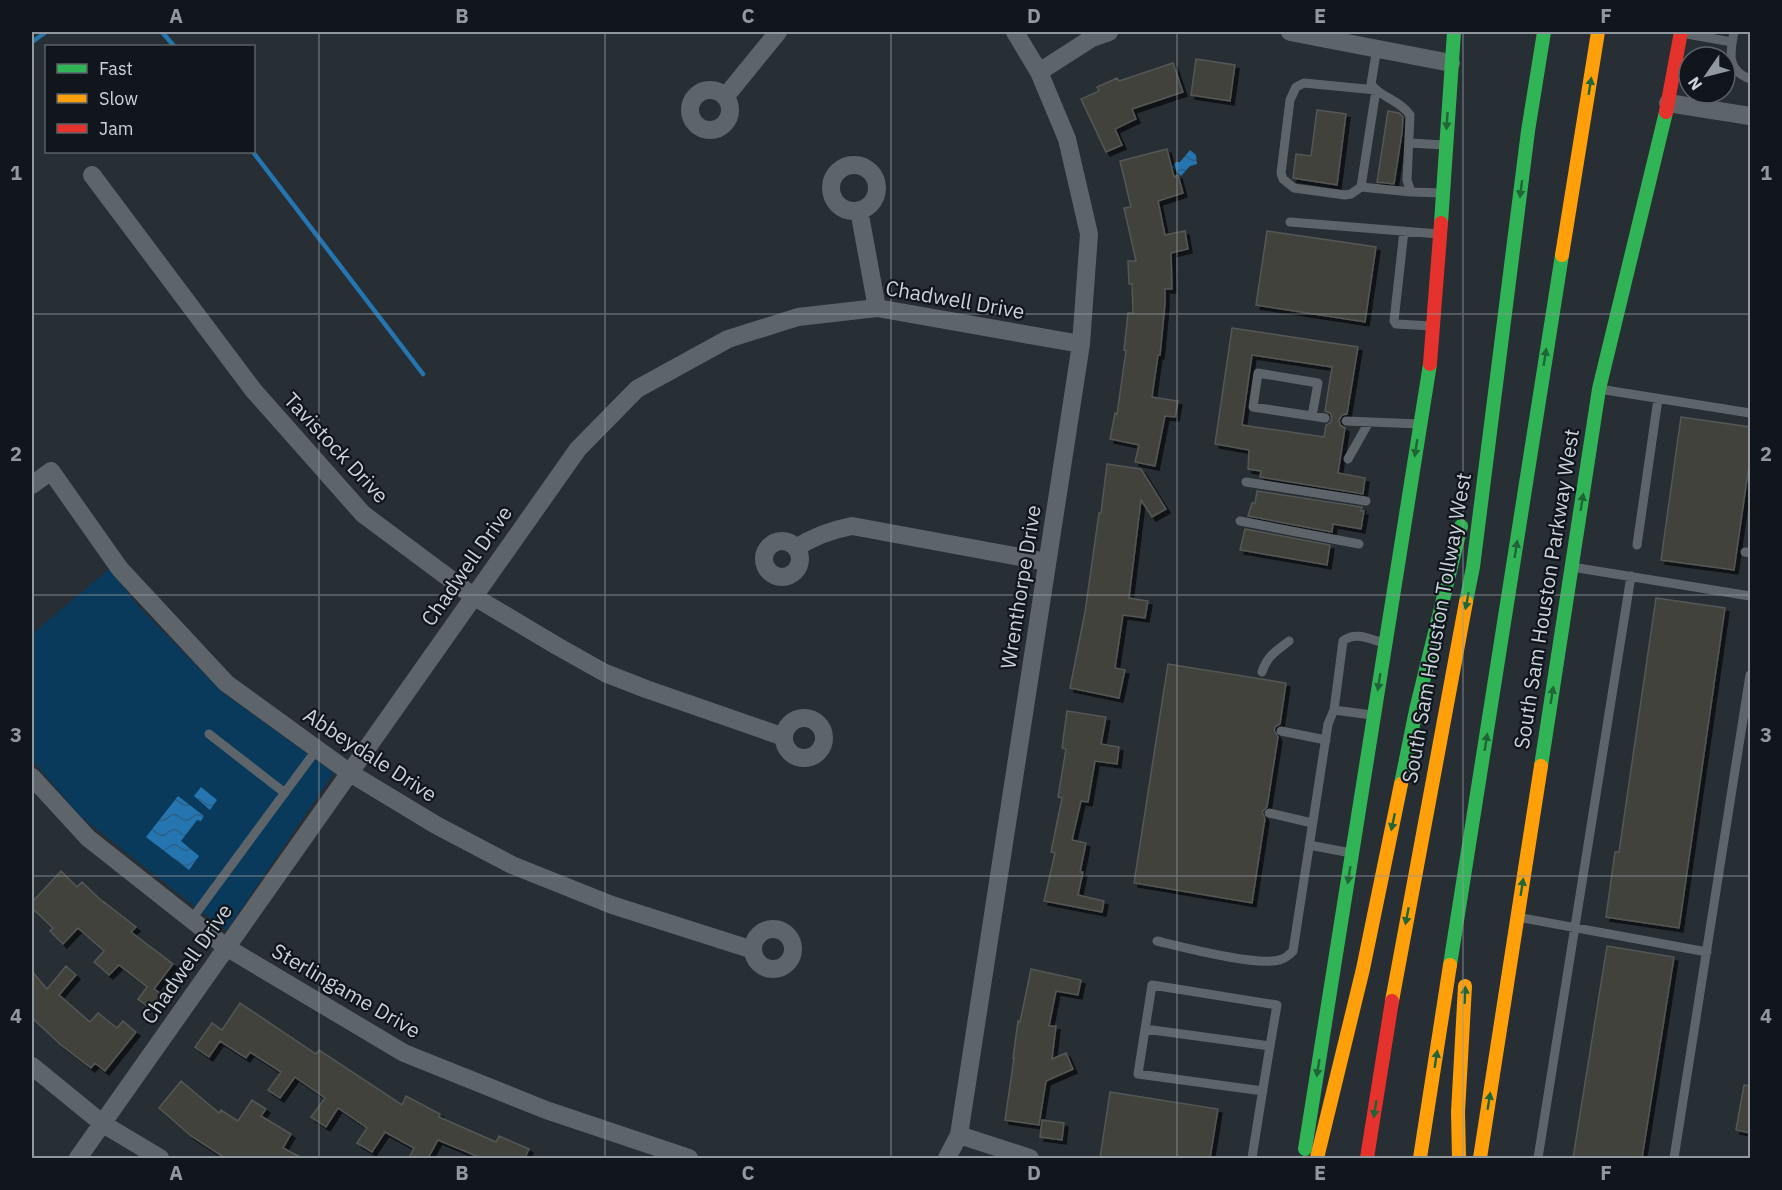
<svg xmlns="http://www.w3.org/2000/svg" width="1782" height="1190" font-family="'IBM Plex Sans',sans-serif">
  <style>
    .green { fill: #0a3a5b }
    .water { fill: url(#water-waves) }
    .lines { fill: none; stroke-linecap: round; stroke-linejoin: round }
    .stream { stroke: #2475b0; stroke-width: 4.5 }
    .building { fill: #41433a; stroke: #545756; stroke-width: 1.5; fill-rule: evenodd; filter: url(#shadow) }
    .lane { stroke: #5e656a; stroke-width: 9 }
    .street { stroke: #5e656a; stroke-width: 18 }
    .fast { stroke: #30b455; stroke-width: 14 }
    .slow { stroke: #ff9f0a; stroke-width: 14 }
    .jam { stroke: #e5322d; stroke-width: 14 }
    .oneway { fill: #206538 }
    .grid { fill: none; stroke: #9199a0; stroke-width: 1.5; stroke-opacity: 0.55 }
    .labels { text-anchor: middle; stroke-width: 4.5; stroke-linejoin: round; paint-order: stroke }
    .street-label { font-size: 21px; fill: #cad3da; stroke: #10161b }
    .neatline { fill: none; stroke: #9199a0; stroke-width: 2 }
    .grid-label { font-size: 20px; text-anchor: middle; font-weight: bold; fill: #9199a0 }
  </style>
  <defs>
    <pattern id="water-waves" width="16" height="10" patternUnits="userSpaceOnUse" patternTransform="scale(1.5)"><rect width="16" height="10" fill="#2475b0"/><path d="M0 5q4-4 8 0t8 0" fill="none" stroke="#2e5f84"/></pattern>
    <filter id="shadow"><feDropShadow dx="4" dy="4" stdDeviation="0" flood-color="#0009"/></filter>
  </defs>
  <rect width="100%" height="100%" fill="#272e34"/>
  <path class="green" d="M109,569L139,607L223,693L334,773L226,931L80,816L32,760V634Z"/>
  <path class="water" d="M1190,150L1196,155L1197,164L1190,166L1181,176L1172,167L1176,162H1180Z
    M201,787L217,800L210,810L194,796Z
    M178,796L204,816L201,821L197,820L181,841L199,856L189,870L146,837Z"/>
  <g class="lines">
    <path class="stream" d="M162,32L174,46
      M32,42L46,32
      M253,152L423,374"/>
  </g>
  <path class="building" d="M1196,59L1235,65L1230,101L1191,95Z
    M1173,63L1183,92L1132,109L1136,119L1115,129L1122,145L1106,152L1081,99L1099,91L1097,87L1117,78L1119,81Z
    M1317,110L1346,114L1337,185L1293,178L1296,154L1311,156Z
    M1388,111L1399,113L1403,117L1402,133L1394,184L1377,182Z
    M1167,149L1174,177L1178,175L1183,193L1158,201L1165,235L1185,231L1188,249L1171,253L1172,289H1165V304L1160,355H1158L1152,397L1178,401L1175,417L1165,416L1155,466L1135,462L1139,445L1110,439L1115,413L1117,414L1126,351L1124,350L1128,313H1133L1132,284H1129L1128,261H1136L1124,208L1131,207L1120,161Z
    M1267,231L1376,247L1365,322L1256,305Z
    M1232,328L1358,347L1347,414L1342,415L1339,420L1340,425L1345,428L1338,473L1365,478L1363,494L1260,477L1261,471L1248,469L1249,450L1215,444ZM1252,355L1332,367L1325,411L1330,413L1332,418L1330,423L1326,425L1324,437L1242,425Z
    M1681,417L1750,427V458L1734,570L1661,560Z
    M1107,464L1141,469L1166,509L1152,517L1141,500L1129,598L1148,601L1145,618L1123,615L1115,668L1125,670L1119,698L1070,688L1085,612L1099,513H1101Z
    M1257,491L1362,507L1361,511H1364L1361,529L1333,524L1332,532L1248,516L1252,503H1255Z
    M1245,529L1330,545L1327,565L1240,550Z
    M1656,598L1725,608L1679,928L1606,917L1615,852H1619Z
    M1168,664L1286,683L1280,724L1276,726L1274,730L1278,737L1267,807L1262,812L1265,818L1252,903L1134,883Z
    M1067,711L1106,717L1101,744L1119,747L1117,764L1095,761L1088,802L1081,801L1072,840L1086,843L1080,872H1083L1078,895L1104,901L1102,912L1044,901L1055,853L1051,852L1062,798L1058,797L1066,749L1062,748Z
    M61,871L77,887L82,882L104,903V902L136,927L131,932L173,964L154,989L163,995L152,1010L138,999L147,987L119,965L109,975L94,962L104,951L78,928L63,944L50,931L53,928L32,908V902Z
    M1607,946L1674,957L1642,1158H1573Z
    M66,966L76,975L59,995L90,1022L98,1013L117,1028L123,1021L136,1032L105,1071L95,1063L91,1068L61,1045L32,1018V971L47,989Z
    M1031,969L1081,980L1078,995L1056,991L1049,1026H1056L1052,1059L1066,1053L1073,1069L1046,1081L1039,1125L1005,1120L1014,1058H1013L1018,1021L1020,1022Z
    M240,1003L316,1054L319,1050L402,1105L406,1096L440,1114L439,1117L496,1142L499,1136L529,1149L525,1158H481L438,1140L428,1158H409L414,1148L385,1132L372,1152L357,1143L367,1128L338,1108L326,1127L311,1117L325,1098L295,1077L280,1098L268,1090L281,1072L250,1052L246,1058L220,1041L209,1057L195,1047L212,1023L222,1030Z
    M181,1081L219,1113L221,1110L238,1121L252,1100L266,1109L261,1116L291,1134L283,1148L302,1158H225L191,1136L159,1108Z
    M1744,1085L1750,1086V1133L1736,1130Z
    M1110,1092L1218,1109L1210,1158H1100Z
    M1042,1120L1064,1123L1062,1140L1040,1137Z"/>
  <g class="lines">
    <path class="lane" d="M1734,32C1730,53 1726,70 1750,79
      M1681,33L1732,42
      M1377,48L1371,84C1381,98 1400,100 1410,115L1407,180L1411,192L1442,193
      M1409,143L1445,145
      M1361,187L1351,194L1345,195L1294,188L1283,179L1281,173L1290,100L1296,87L1304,83L1376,90L1361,187L1411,192
      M1290,222L1439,234
      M1404,231L1394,321L1396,324L1432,326
      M1599,389L1750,413
      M1312,416L1318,383L1258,373L1253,407L1325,418
      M1346,421L1420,424
      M1348,459L1369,422
      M1246,482L1366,501
      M1240,521L1359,544
      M1637,545L1658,399
      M1745,552L1750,553
      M1572,567L1750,596
      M1262,672C1267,656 1276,651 1289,641
      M1334,710L1343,641C1355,631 1370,639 1383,643
      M1281,731L1326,740
      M209,734L285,793
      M1269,813L1312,823
      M1309,845L1351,853
      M1517,917L1707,952
      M191,920L317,749
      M1157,941C1182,947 1261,968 1282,959C1286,958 1290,954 1293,951L1328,724L1334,710L1372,715
      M1145,1029L1270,1046
      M1252,1158C1260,1107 1268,1056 1277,1005L1152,985L1138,1074L1263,1091
      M1538,1158L1631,576
      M1674,1158L1750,675"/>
    <path class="street" d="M1290,32L1451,63
      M1039,72L1092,38L1109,32
      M690 110a20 20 0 1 1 40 0a20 20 0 1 1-40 0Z
      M725,97L778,32
      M1668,103L1750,116
      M831 188a23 23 0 1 1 46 0a23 23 0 1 1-46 0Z
      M92,175L254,391L363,514L473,596L557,646L605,673L646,689L784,737
      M859,210L877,308
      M32,485L51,471L120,569L226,683L350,773L436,825L512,865L612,905L753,950
      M764 559a18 18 0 1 1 36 0a18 18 0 1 1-36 0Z
      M796,548C814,536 831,530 852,526L1047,562
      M784 738a20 20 0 1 1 40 0a20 20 0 1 1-40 0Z
      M32,777L88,838L226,947L404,1053L546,1110L689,1158
      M753 949a20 20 0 1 1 40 0a20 20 0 1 1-40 0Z
      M32,1066L103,1124L160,1158
      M959,1135L1030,1158
      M78,1158L578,449L637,389L728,339L798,317L877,308L1081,344
      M947,1158L959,1135L1081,344L1089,234L1067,139L1039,72L1015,32"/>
    <path class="fast" d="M1441,223L1454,32
      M1466,602L1473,567L1528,131L1544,32
      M1541,766L1599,389L1666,112
      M1401,784L1416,710L1461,526
      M1450,965L1562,255
      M1305,1149L1430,364"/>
    <path class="slow" d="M1562,255L1598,32
      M1392,1001L1466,602
      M1317,1158L1363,969L1401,784
      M1420,1158L1450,965
      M1459,1158L1458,1112L1465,986
      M1480,1158L1541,766"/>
    <path class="jam" d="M1666,112L1681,32
      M1430,364L1441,223
      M1367,1158L1392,1001"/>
  </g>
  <defs><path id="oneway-solid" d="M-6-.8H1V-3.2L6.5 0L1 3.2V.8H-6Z" transform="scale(1.5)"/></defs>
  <g class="oneway">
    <use href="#oneway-solid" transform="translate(1590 86) rotate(-81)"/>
    <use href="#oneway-solid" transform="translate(1447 121) rotate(94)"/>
    <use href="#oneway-solid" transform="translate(1521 189) rotate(97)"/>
    <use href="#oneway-solid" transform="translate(1545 357) rotate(-81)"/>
    <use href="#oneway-solid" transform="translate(1416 448) rotate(99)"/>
    <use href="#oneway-solid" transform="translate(1582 502) rotate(-81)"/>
    <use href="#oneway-solid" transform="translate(1516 549) rotate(-81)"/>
    <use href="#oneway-solid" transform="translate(1467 601) rotate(101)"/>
    <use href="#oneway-solid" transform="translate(1379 682) rotate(99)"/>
    <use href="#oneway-solid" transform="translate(1552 695) rotate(-81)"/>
    <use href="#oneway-solid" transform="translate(1486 742) rotate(-81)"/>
    <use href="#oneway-solid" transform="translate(1393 822) rotate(102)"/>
    <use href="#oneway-solid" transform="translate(1349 875) rotate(99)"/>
    <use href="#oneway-solid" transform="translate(1522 887) rotate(-81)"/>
    <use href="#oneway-solid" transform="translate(1407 916) rotate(101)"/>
    <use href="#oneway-solid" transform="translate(1465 995) rotate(-87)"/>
    <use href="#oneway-solid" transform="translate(1436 1059) rotate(-81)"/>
    <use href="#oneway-solid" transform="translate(1318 1068) rotate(99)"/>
    <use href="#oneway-solid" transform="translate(1489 1101) rotate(-81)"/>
    <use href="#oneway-solid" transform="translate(1375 1109) rotate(99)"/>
  </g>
  <path class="grid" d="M319,32V1158M605,32V1158M891,32V1158M1177,32V1158M1463,32V1158M32,314H1750M32,595H1750M32,876H1750"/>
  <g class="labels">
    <g class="street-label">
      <text transform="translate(955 300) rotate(10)" y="7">Chadwell Drive</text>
      <text transform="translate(336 448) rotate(47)" y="7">Tavistock Drive</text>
      <text transform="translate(467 566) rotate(-55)" y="7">Chadwell Drive</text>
      <text transform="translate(1021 587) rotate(-81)" y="7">Wrenthorpe Drive</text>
      <text transform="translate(1547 589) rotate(-81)" y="7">South Sam Houston Parkway West</text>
      <text transform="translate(1437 628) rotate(-80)" y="7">South Sam Houston Tollway West</text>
      <text transform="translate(370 755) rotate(33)" y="7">Abbeydale Drive</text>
      <text transform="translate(187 964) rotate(-55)" y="7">Chadwell Drive</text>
      <text transform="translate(346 991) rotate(30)" y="7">Sterlingame Drive</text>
    </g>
  </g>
  <rect width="1782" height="1190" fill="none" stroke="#10161b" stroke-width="66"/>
  <rect x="45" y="45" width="210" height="108" fill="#10161b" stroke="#5a6267" stroke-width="1.5"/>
  <rect x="57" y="64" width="30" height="9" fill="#30b455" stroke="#5a6267" stroke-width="1.5"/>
  <text x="99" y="75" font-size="18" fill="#cad3da">Fast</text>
  <rect x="57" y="94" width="30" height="9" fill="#ff9f0a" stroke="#5a6267" stroke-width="1.5"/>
  <text x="99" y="105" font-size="18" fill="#cad3da">Slow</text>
  <rect x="57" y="124" width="30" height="9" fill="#e5322d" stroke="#5a6267" stroke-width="1.5"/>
  <text x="99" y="135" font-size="18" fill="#cad3da">Jam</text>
  <g transform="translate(1707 75) rotate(235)"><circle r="28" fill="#10161b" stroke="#5a6267" stroke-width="1.5"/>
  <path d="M0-4.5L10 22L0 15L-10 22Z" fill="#9199a0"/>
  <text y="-9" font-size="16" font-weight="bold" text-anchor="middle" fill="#cad3da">N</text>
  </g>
  <rect x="33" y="33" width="1716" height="1124" class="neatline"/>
  <g class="grid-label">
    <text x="176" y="23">A</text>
    <text x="462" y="23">B</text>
    <text x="748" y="23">C</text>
    <text x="1034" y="23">D</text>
    <text x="1320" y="23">E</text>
    <text x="1606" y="23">F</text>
    <text x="16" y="180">1</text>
    <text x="1766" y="180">1</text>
    <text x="16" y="461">2</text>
    <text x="1766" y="461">2</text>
    <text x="16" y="742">3</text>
    <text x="1766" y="742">3</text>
    <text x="16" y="1023">4</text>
    <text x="1766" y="1023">4</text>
    <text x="176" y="1180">A</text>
    <text x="462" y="1180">B</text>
    <text x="748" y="1180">C</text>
    <text x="1034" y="1180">D</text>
    <text x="1320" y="1180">E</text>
    <text x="1606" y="1180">F</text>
  </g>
</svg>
